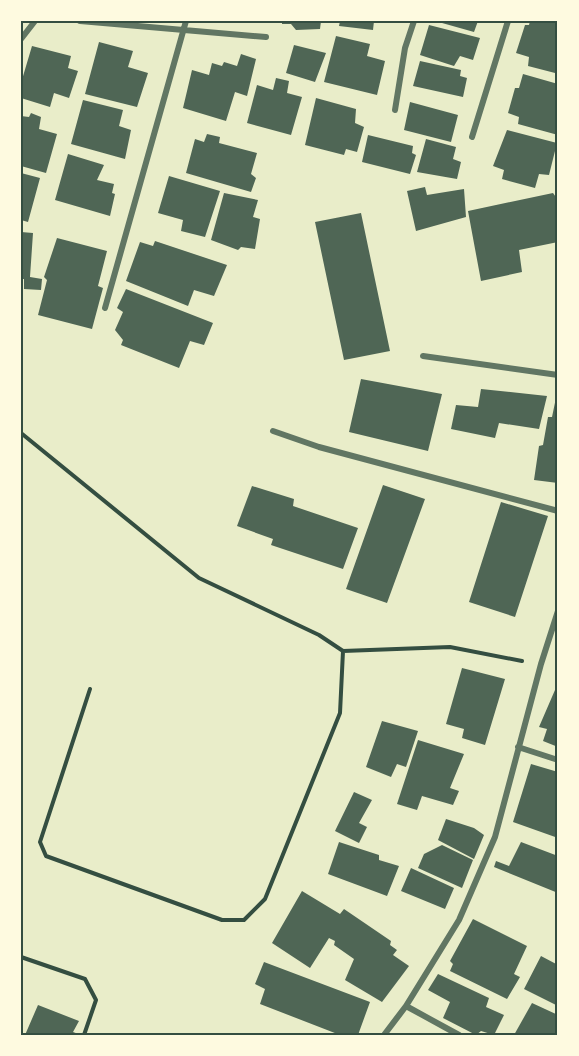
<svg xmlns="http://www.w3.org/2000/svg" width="579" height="1056" font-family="'DM Sans',sans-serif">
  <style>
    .building { fill: #4f6655 }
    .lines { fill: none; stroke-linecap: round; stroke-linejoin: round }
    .path { stroke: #344e41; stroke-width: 4 }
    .minor { stroke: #617663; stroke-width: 6 }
    .neatline { fill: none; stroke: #344e41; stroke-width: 2 }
  </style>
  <rect width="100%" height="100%" fill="#e9edc9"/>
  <path class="building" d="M282,21H321L320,29L296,30L291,24H282Z
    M340,21H374L373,30L339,26Z
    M435,21H478L474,32Z
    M530,21L558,23V63L555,73L528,66L529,57L516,53L525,25H529Z
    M429,25L480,38L473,60L460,56L454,66L420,55Z
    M336,36L370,44L367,56L385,61L377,95L324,82Z
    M99,42L133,51L128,67L148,73L137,107L85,94Z
    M294,45L326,53L315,82L286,73Z
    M32,46L71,56L68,68L78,71L69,98L54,93L50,107L21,98V83Z
    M241,54L256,59L247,96L235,92L226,121L183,108L192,70L209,75L212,63L222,66L224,62L237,66Z
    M420,61L461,70L460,76L467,78L463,97L413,86Z
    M523,74L558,84V135L518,124L519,117L508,113L515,88H519Z
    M276,78L289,81L287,93L302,97L291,135L247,123L257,85L273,90Z
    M316,98L356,109L355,123L364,127L357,152L346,149L344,155L305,145Z
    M83,100L123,110L119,126L131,130L125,159L71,144Z
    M410,102L458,115L451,142L404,130Z
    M31,113L41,117L39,129L57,134L46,173L21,166V116L29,117Z
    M507,130L557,143L549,175L539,174L535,188L502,179L504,170L493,166Z
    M207,134L220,137L219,143L257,153L251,174L256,178L251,192L186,173L195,139L204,142Z
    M368,135L413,146L412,153L416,155L410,174L362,162Z
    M426,139L456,147L453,159L461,162L457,179L417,172Z
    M68,154L104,165L97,180L114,184L112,193L115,194L110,216L55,200Z
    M21,173L40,178L28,222L21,220Z
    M169,176L220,191L205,237L181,231L183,220L158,213Z
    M425,187L427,195L464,189L466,217L416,231L407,191Z
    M224,193L258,200L253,217L260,219L255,249L241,247L238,250L211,240Z
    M553,193L558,200V242L519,250L522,272L481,281L468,211Z
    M361,213L390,351L344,360L315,222Z
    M21,232L33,233L30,277L42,279L41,290L24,289V279H21Z
    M57,238L107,251L98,286L103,288L92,329L38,315L47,280L44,277Z
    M155,241L227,265L214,296L194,290L188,306L126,281L140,242L153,246Z
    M126,289L213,323L204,345L190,341L179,368L121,345L123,340L115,330L123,312L117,308Z
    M361,379L442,394L428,451L349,432Z
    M481,389L547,396L539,429L499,423L495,438L451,429L456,405L478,407Z
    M557,393H558V483L534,480L539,446L543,445L548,417H552Z
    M383,485L425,499L387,603L346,589Z
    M252,486L294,499L293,506L358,528L343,569L271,545L273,539L237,526Z
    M501,502L548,516L515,617L469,602Z
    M462,668L505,679L485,745L462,738L464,729L446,724Z
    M558,683V747L543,741L547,729L539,727Z
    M382,721L418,731L406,767L397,764L391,777L366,767Z
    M418,740L464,754L450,788L459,791L453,805L422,796L417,810L397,804Z
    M531,764L558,772V838L513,822Z
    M354,792L372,800L359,823L367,827L359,843L335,831Z
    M446,819L474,828L484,835L474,859L438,840Z
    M339,842L379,855V860L399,866L387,896L328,874Z
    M521,842L558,856V893L494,867L496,861L509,866Z
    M442,845L473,860L462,888L418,868L424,854Z
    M411,868L454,888L445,909L401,891Z
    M302,891L340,914L344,909L391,941L390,945L397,950L393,955L409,966L382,1002L345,980L354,959L334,945L335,941L329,938L310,968L272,943Z
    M473,919L527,946L514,974L520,977L507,999L450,971L453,964L450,961Z
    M541,956L558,965V1006L524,989Z
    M264,962L370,1002L358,1035H340L260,1004L265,989L255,984Z
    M438,974L489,998L486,1007L504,1015L494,1035L481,1031L476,1035L443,1018L450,1002L428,990Z
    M532,1003L558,1015V1035H514Z
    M38,1005L79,1021L73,1032L81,1035H25Z"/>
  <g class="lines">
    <path class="path" d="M21,433L199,578L319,635L343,651
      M90,689L40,842L46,856L222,920H244L265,899L340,713L343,651L450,647L522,661
      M21,957L85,979L96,1000L84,1035"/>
    <path class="minor" d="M80,21L266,37
      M21,39L35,21
      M395,110L405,48L414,21
      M472,137L508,21
      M105,308L186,21
      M423,356L558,375
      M273,431L319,447L558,511
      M518,747L558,760
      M406,1006L459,1035
      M384,1035L406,1006L459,920L495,837L541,664L558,611"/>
  </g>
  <rect width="579" height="1056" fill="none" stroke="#fefae0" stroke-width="45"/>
  <rect x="22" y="22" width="534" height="1012" class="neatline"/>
</svg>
